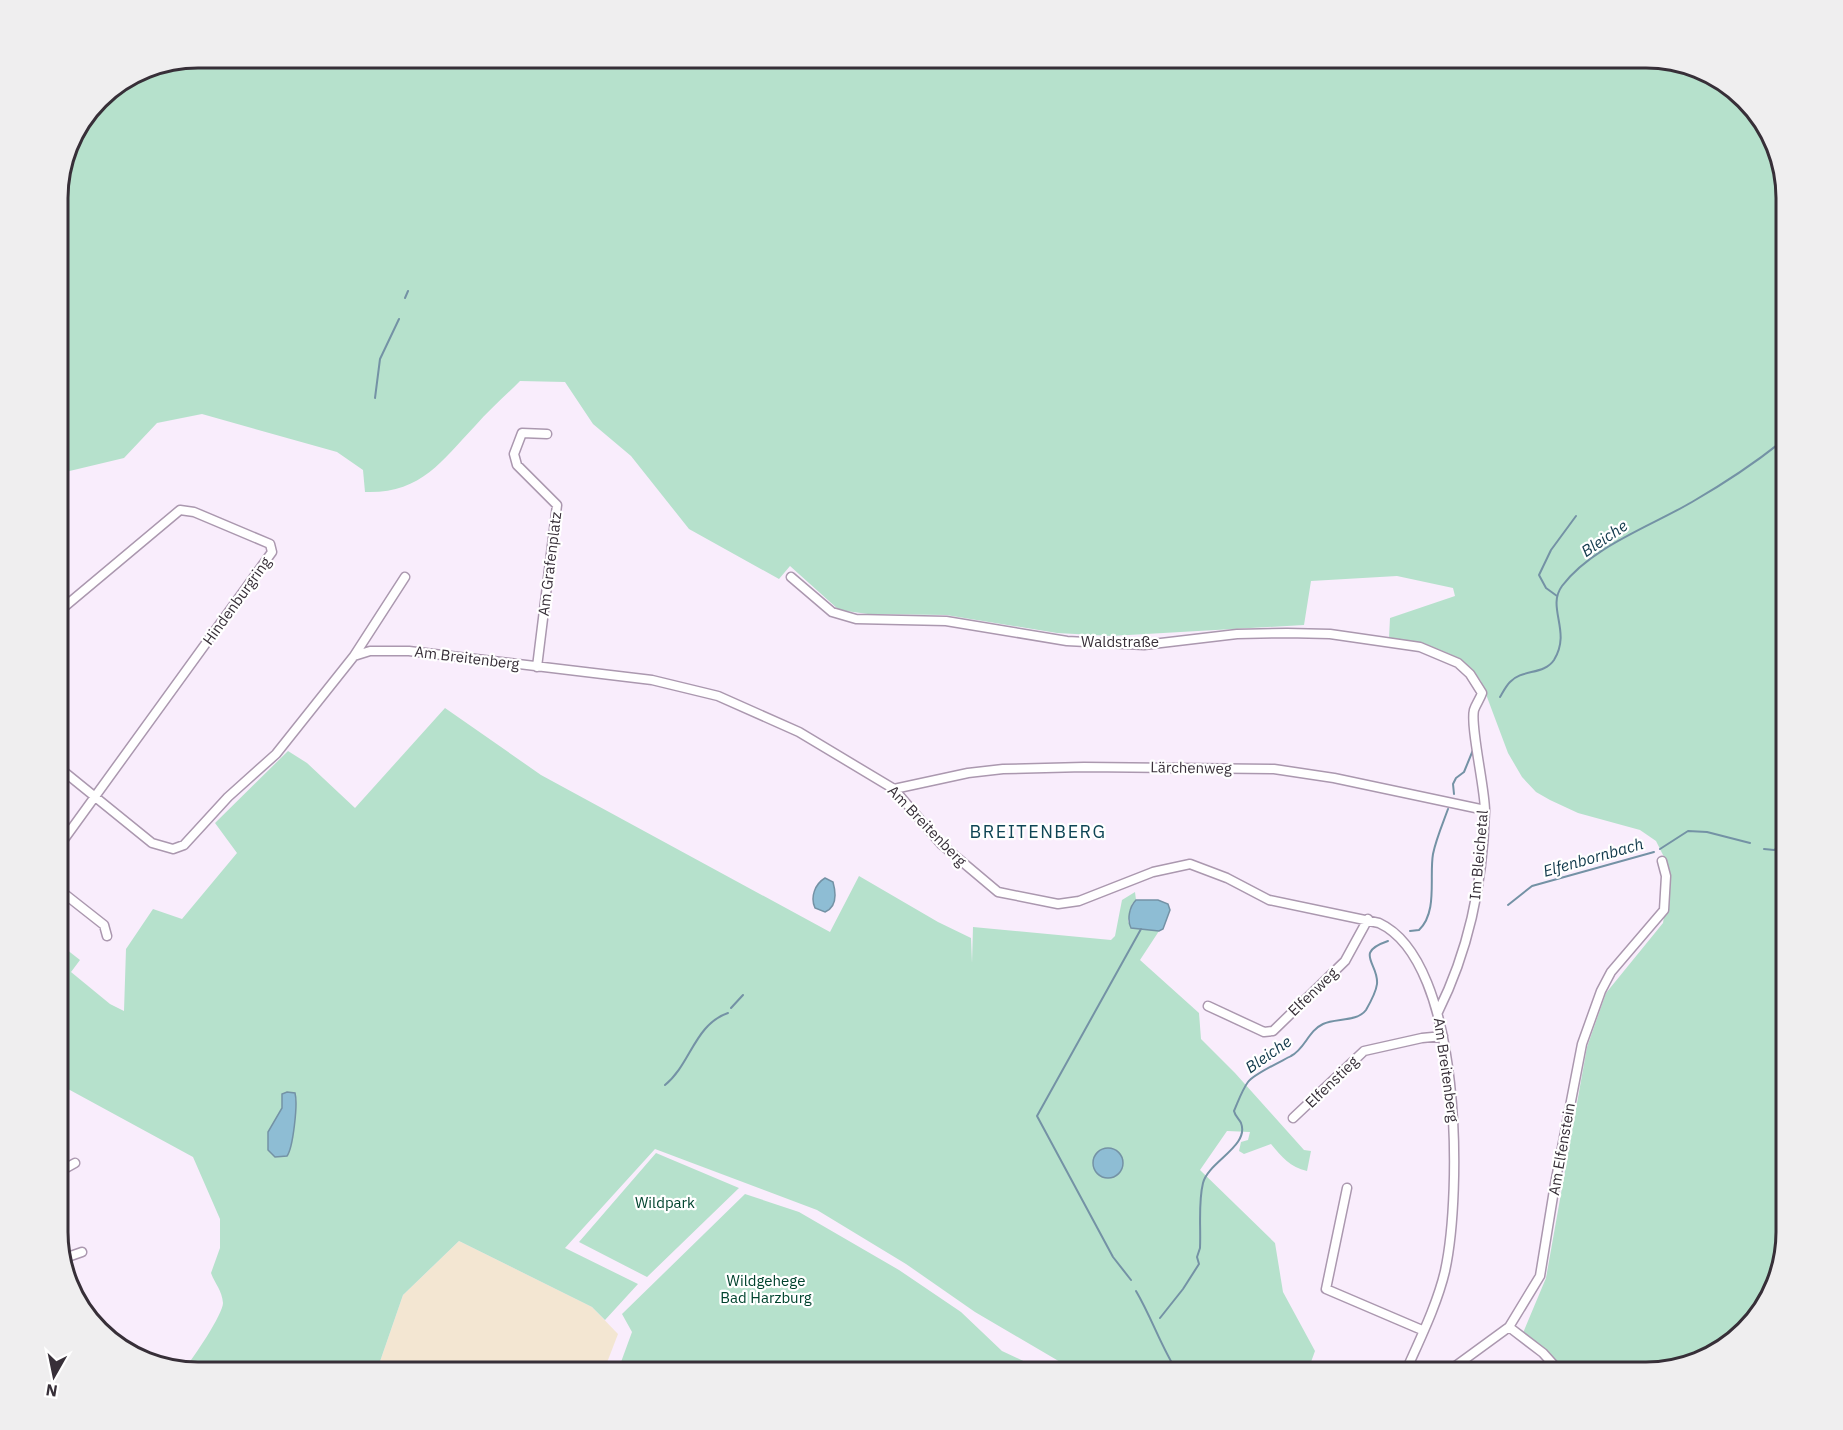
<svg xmlns="http://www.w3.org/2000/svg" width="1843" height="1430" font-family="'IBM Plex Sans',sans-serif">
  <style>
    .industrial { fill: #f3e6d2 }
    .green { fill: #b6e1cc }
    .water { fill: #8ebdd4; stroke: #7492a5; stroke-width: 1.5 }
    .lines { fill: none; stroke-linecap: round; stroke-linejoin: round }
    .stream { stroke: #7492a5; stroke-width: 2 }
    .minor-casing { stroke: #ab98af; stroke-width: 11 }
    .minor { stroke: #fff; stroke-width: 8 }
    .labels { text-anchor: middle; stroke-width: 4.5; stroke-linejoin: round; paint-order: stroke }
    .street-label { font-size: 15px; fill: #372f38; stroke: #fff }
    .park-label { font-size: 15px; fill: #01432e; stroke: #fff }
    .water-label { font-size: 16px; font-style: italic; fill: #11394b; stroke: #fff }
    .quarter-label { font-size: 18px; letter-spacing: 1.5px; fill: #0f4555; stroke: #fff }
    .rim { fill: none; stroke: #372f38; stroke-width: 3 }
  </style>
  <rect width="100%" height="100%" fill="#f9edfc"/>
  <path class="industrial" d="M459,1241L592,1307L618,1334L603,1373H376L403,1295Z"/>
  <path class="green" d="M197,57H1646L1731,86L1772,135L1786,197V1233L1757,1318L1708,1359L1646,1373H1567L1546,1350L1523,1333L1546,1278L1587,1047L1606,993L1663,923L1670,878L1666,861L1656,841L1640,830L1578,813L1550,800L1536,792L1522,777L1508,753L1481,681C1459,651 1423,642 1389,638L1390,618L1455,596L1453,588L1397,576L1311,581L1304,625L1111,636L1057,633L946,615L868,614L839,610L790,566L779,579L689,529L631,456L593,424L565,382L520,381C505,396 489,410 475,426C441,462 420,494 365,492L363,470L337,452L202,414L157,423L124,458L57,474V188L71,135L104,92L144,68Z
    M445,708L541,775L830,932L859,876L938,922L971,938L972,963L973,927L1111,940L1115,936L1122,900L1135,892L1136,900L1132,904L1128,921L1131,928L1159,931L1140,960L1199,1013L1201,1039L1235,1073L1304,1150L1311,1151L1307,1171C1290,1167 1282,1157 1271,1144L1244,1154L1239,1151L1241,1142L1248,1140L1250,1132L1227,1131L1200,1170L1275,1243L1283,1292L1315,1351L1307,1373H1079L975,1312L906,1264L817,1210L655,1149L565,1248L638,1284L605,1320L592,1307L459,1241L403,1295L376,1373H197L184,1369C193,1359 223,1314 223,1303C222,1290 215,1284 211,1273L220,1248V1219L193,1157L57,1083V942L80,960L71,972L110,1004L124,1011L126,949L153,909L182,919L237,853L215,823L288,751L307,763L355,808Z
    M656,1153L739,1188L647,1277L579,1242Z
    M745,1194L799,1212L899,1270L961,1312L1002,1351L1049,1373H617L632,1332L622,1314Z"/>
  <path class="water" d="M825,878L833,882C836,893 837,907 825,912L815,908C810,897 815,884 825,878Z
    M1136,900H1158L1168,904L1170,910L1163,929L1159,931L1131,928C1127,920 1129,907 1136,900Z
    M287,1092L295,1093C298,1104 293,1148 287,1156L275,1157L268,1150V1132L282,1108V1094Z
    M1093 1163a15 15 0 1 1 30 0a15 15 0 1 1-30 0Z"/>
  <g class="lines">
    <path class="stream" d="M405,298L408,291
      M375,398L380,359L399,319
      M1557,596L1546,588L1539,575L1551,550L1576,516
      M1500,697C1503,692 1506,686 1510,682C1522,669 1544,675 1554,660C1572,631 1546,608 1562,586C1591,547 1651,526 1692,502C1723,484 1758,461 1786,438
      M1454,794L1453,784L1456,778L1464,772L1473,750
      M1660,849L1688,831L1707,832L1750,843
      M1764,849L1774,850L1786,844
      M1508,905L1532,886L1654,852
      M1410,931L1419,930C1438,912 1429,877 1433,854C1436,839 1443,823 1448,809
      M731,1008L743,995
      M665,1085C691,1064 694,1025 728,1013
      M1131,1280L1113,1257L1037,1116L1141,929
      M1136,1291C1152,1318 1161,1347 1178,1373
      M1160,1318L1183,1289L1199,1264L1197,1257L1200,1248C1201,1227 1198,1203 1203,1183C1208,1162 1250,1146 1241,1123C1239,1119 1235,1116 1234,1111C1238,1102 1242,1090 1248,1082C1254,1074 1282,1061 1291,1056C1305,1049 1308,1031 1323,1024C1336,1018 1357,1022 1366,1010C1370,1003 1376,992 1377,984C1379,963 1353,953 1388,941"/>
    <g class="minor-casing">
      <path id="minor" d="M791,577L832,612L856,619L946,621L1067,641L1144,645L1237,634L1287,633L1330,634L1420,647L1458,663L1470,674L1482,693C1480,699 1476,704 1474,710C1470,726 1485,788 1485,811C1483,881 1469,950 1438,1012
        M354,656L405,577
        M537,667L557,505L517,465L514,454L522,433L547,434
        M57,766L152,843L173,849L184,845L228,797L276,754L354,656L370,651H409L652,680L718,696L799,732L894,789L941,844L998,892L1058,904L1079,901L1153,872L1190,864L1227,878L1269,900L1379,923C1463,962 1462,1193 1445,1271C1437,1305 1419,1341 1405,1373
        M894,789L968,773L1003,769L1084,767L1274,769L1334,778L1485,810
        M57,849L272,552L270,544L194,512L180,510L57,613
        M57,888L104,925L107,936
        M1208,1006L1264,1032L1273,1031L1345,961L1368,919
        M1293,1118L1364,1051L1422,1038L1443,1036
        M57,1173L75,1163
        M1347,1188L1326,1289L1422,1330
        M62,1259L82,1252
        M1509,1327L1543,1353L1561,1373
        M1446,1373L1509,1327L1540,1276L1555,1184L1582,1044L1601,991L1611,972L1664,910L1666,876L1662,861"/>
    </g>
    <use href="#minor" class="minor"/>
  </g>
  <g class="labels">
    <g class="street-label">
      <text transform="translate(550 564) rotate(-83)" y="5">Am Grafenplatz</text>
      <text transform="translate(237 601) rotate(-54)" y="5">Hindenburgring</text>
      <text x="1120" y="647">Waldstraße</text>
      <text transform="translate(467 658) rotate(7)" y="5">Am Breitenberg</text>
      <text transform="translate(1191 768) rotate(1)" y="5">Lärchenweg</text>
      <text transform="translate(927 826) rotate(46)" y="5">Am Breitenberg</text>
      <text transform="translate(1479 855) rotate(-85)" y="5">Im Bleichetal</text>
      <text transform="translate(1313 992) rotate(-44)" y="5">Elfenweg</text>
      <text transform="translate(1446 1070) rotate(82)" y="5">Am Breitenberg</text>
      <text transform="translate(1332 1082) rotate(-44)" y="5">Elfenstieg</text>
      <text transform="translate(1562 1149) rotate(-80)" y="5">Am Elfenstein</text>
    </g>
    <g class="park-label">
      <text x="665" y="1208">Wildpark</text>
      <text x="766" y="1286">Wildgehege<tspan x="766" dy="17">Bad Harzburg</tspan></text>
    </g>
    <g class="water-label">
      <text transform="translate(1604 538) rotate(-34)" y="6">Bleiche</text>
      <text transform="translate(1593 857) rotate(-16)" y="6">Elfenbornbach</text>
      <text transform="translate(1268 1054) rotate(-35)" y="6">Bleiche</text>
    </g>
    <g class="quarter-label">
      <text x="1038" y="838">BREITENBERG</text>
    </g>
  </g>
  <path d="M0 0H1843V1430H0ZM198 68H1646A130 130 0 0 1 1776 198V1232A130 130 0 0 1 1646 1362H198A130 130 0 0 1 68 1232V198A130 130 0 0 1 198 68Z" fill="#efeeef" fill-rule="evenodd"/>
  <path class="rim" d="M198 68H1646A130 130 0 0 1 1776 198V1232A130 130 0 0 1 1646 1362H198A130 130 0 0 1 68 1232V198A130 130 0 0 1 198 68Z"/>
  <g transform="translate(54 1376) rotate(189)" stroke="#ffffff" stroke-width="4.5" paint-order="stroke">
  <path d="M0-4.5L10 22L0 15L-10 22Z" fill="#372f38"/>
  <text y="-9" font-size="16" font-weight="bold" text-anchor="middle" fill="#372f38">N</text>
  </g>
</svg>
